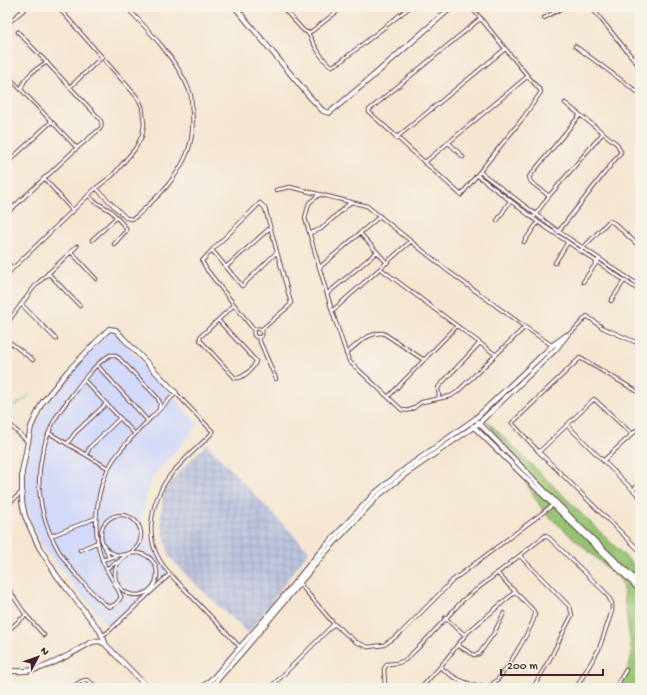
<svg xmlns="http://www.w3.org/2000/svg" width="647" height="695" font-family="'Gochi Hand',sans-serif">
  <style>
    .built { fill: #d2d9f9 }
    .industrial { fill: url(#industrial-grid) }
    .green { fill: #94c271; stroke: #6f704e }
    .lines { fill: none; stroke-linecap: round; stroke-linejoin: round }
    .stream { stroke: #42acc2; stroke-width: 1 }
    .street-casing { stroke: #643d44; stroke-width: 4.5 }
    .secondary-casing { stroke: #643d44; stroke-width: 6 }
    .street { stroke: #fff; stroke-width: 2.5 }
    .secondary { stroke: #fff; stroke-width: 4 }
  </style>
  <defs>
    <pattern id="industrial-grid" width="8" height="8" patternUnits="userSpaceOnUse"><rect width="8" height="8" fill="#bcc3de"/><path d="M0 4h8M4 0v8" fill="none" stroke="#a3a7bf"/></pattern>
  </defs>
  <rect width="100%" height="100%" fill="#f7f3e8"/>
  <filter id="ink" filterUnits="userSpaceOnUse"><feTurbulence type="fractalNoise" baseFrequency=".025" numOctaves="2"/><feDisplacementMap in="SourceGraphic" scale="8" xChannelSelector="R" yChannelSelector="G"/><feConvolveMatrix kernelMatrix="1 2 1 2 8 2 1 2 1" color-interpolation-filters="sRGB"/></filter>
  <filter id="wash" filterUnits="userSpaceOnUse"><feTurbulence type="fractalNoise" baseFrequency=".012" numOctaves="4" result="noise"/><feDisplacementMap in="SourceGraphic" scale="16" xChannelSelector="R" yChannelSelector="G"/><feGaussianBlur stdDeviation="0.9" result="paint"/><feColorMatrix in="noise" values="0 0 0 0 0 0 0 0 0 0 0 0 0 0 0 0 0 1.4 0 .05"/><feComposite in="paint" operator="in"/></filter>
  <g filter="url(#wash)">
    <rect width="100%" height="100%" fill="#f4e6d1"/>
    <path class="built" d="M111,328L198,425L151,480L139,526L169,572L109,629L40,543L24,502L30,436L52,396Z"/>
    <path class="industrial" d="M206,444L309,551L248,633L191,580L169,556L160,518L165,487Z"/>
    <path class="green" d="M487,421L640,571V688H622L632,655L622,581L544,512Z"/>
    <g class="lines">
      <path class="stream" d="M7,410L24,400L29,395"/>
    </g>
  </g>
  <g filter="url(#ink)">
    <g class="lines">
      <g class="street-casing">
        <path id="street" d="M282,7L303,30L308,33L312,31L343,7
          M471,7C494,34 516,63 540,90L541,92L523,118L461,195L369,112V110L481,18
          M591,7L640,67
          M544,18L564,7
          M7,24L27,7
          M308,33C313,42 322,62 332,66L340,62L410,7
          M575,46L640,94
          M7,75L77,148
          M70,87L102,57
          M21,90C24,76 36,69 47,62
          M396,138L505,49
          M448,142L463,157
          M7,163L51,122
          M424,163L528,76
          M480,172L558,231L640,286
          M478,176L538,222L640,291
          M44,178L73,211
          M96,188L126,218L132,219L137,216C147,206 158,197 167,186C187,161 195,142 192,110C191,104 192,97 190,92C178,61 149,30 126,7
          M276,190L290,187L367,206L448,271L525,327L457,392L451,396L422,402C413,407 413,412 402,410L349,361L332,311
          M319,195L309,203L305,218L332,311L411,241
          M89,196L94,201L111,211L126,228V231L114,244
          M549,196L531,182L529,177L580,115
          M260,203L265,208L277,252L242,286L212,250Z
          M7,213L77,148L100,129C103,125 102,122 99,118L18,32
          M533,218L549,196L603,133
          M497,221L510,201
          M558,232L621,152L617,144L565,103
          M310,233L321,229L351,202
          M360,233L387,263
          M92,240L117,217
          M524,242L538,222
          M212,250L202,261L207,270L254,330
          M580,251L609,221L614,223L640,247
          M71,252L96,279
          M555,263L568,242
          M226,267L270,228
          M320,267L380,216
          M381,269L496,355
          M9,272L96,188L113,175L135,149L142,136L144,124L142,106L137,97L58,7
          M48,273L80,306
          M583,282L599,259
          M328,293L377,252
          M611,301L624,281
          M21,304L56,339
          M218,320L256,361C254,368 243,379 235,378L200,340V337L234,305
          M7,323L35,286L77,246
          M638,323L640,320
          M525,327L553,346
          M253.5 333a4.5 4.5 0 1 1 9 0a4.5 4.5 0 1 1-9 0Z
          M261,330L289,306L291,303L277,252
          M567,335L573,331L587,316L603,328L640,344
          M258,337L276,379
          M7,340L33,360
          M346,354C357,344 367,333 383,333L424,360
          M110,355H114L119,358L157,397L160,403L159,410C143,426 125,442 112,462C96,487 92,528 101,556C105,571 116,583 121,597C118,603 115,605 109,607C97,599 88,588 78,577C40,534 27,479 52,425C57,414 65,404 72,395C83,380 94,365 110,355Z
          M97,365L148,421
          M84,380L135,434
          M640,393L580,358L512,423L539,452L640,551
          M388,397L457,326
          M439,398L438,388L440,385L480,343
          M159,410L176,393L213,432C200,446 180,462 168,478C152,501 144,535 160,561C168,574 181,585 192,597C208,614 224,630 240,647
          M7,422L27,441
          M567,425L640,497
          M49,433L108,468
          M67,444L75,433L106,404
          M539,452L594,399L632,434
          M86,455L90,447L120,418
          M603,461L640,427
          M633,490L640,483
          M7,505L21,493
          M101 535a20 20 0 1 1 40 0a20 20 0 1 1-40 0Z
          M51,536L96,518
          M106,549L109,558
          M80,550L98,542
          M115 574a21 21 0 1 1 42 0a21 21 0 1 1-42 0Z
          M520,556L570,607L572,615L551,657L533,688
          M102,560L119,555
          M106,569L117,562
          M299,583L334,624L356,642L368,647L384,645L401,633L453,580L553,505
          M7,587L26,615L44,635
          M445,618L465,635
          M7,631L26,615
          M101,636L108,632L170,574
          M457,645L474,655L479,654L494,633L504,613
          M440,667C453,678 469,686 487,687C490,686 492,684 495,682C505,673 533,627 535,614L533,610L497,573
          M71,688C84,679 86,676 97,688
          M270,688L334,624
          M385,688L384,669L387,664L398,663L405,660L421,645L463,600L546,535L606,593L612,603V611L599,649L576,688
          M421,688L440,667L468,632L515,592
          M615,688L626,670"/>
      </g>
      <g class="secondary-casing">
        <path id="secondary" d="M235,7L309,96L323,111L329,113C371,79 411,42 452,7
          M7,262L10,267L7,277
          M478,422L578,525L640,584
          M473,426L640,590
          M105,644V642L100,631L57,576L39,547L25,516L22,502V472L31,427L42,403L67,372L109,329L116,330L123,338L176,393
          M7,670C38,677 66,656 92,642L99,641L105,644L148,688
          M202,688L214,677L265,619L320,552L375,493L405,469L475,419L553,345L567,335
          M210,688L243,651L323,555L378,496L407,473L479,423L556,349L567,335"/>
      </g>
      <use href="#street" class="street"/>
      <use href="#secondary" class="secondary"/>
    </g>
  </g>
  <rect width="647" height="695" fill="none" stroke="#f7f3e8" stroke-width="24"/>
  <g transform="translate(38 657) rotate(49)" stroke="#f7f3e8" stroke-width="3" paint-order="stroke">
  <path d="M0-3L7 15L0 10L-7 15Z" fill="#4a1f2b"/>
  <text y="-6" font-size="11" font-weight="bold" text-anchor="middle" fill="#4a1f2b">N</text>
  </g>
  <path d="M501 669v6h102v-6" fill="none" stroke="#4a1f2b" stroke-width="2"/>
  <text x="507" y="669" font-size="12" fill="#4a1f2b" stroke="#f7f3e8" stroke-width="3" paint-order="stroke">200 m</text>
</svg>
